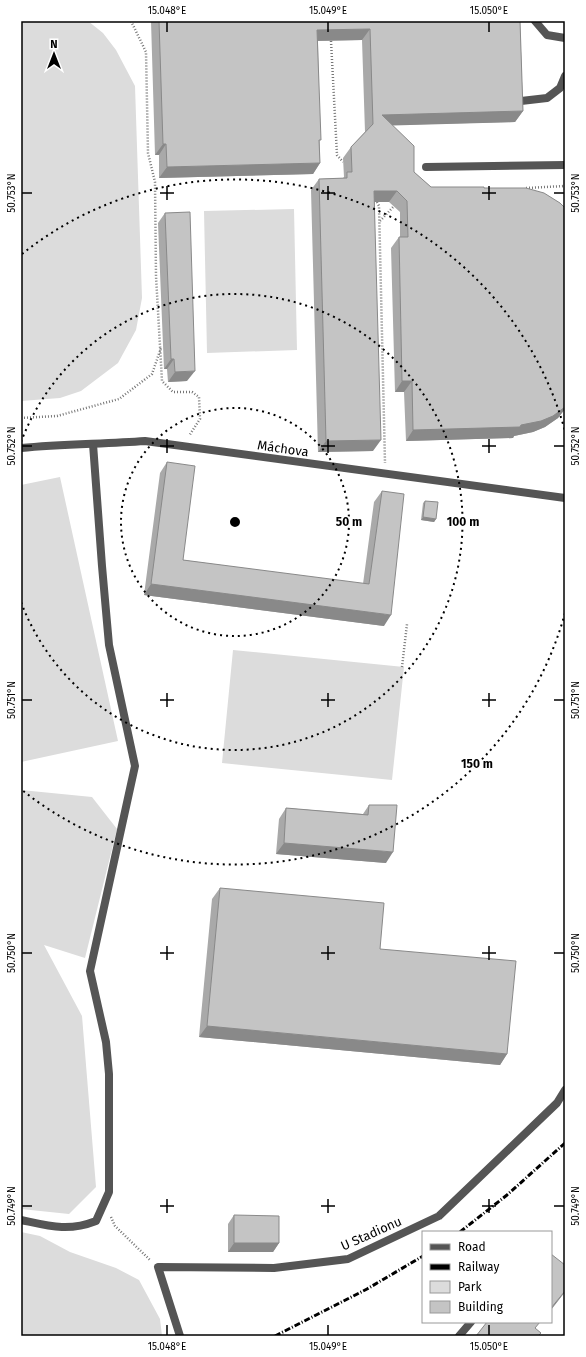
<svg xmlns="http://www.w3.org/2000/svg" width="586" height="1357" font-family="'Fira Sans',sans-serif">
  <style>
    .green { fill: #dcdcdc }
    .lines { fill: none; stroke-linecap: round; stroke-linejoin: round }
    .path { stroke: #777; stroke-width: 2.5; stroke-dasharray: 1 2; stroke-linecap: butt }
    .service { stroke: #555; stroke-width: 8 }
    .minor { stroke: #555; stroke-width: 8 }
    .rail { stroke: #000; stroke-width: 3; stroke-dasharray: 6 2 1 2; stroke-linecap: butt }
    .wall { fill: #a9a9a9 }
    .shaded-wall { fill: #898989 }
    .building { fill: #c4c4c4; stroke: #898989 }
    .ticks { fill: none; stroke: #000; stroke-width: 1.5 }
    .ring { fill: none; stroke: #000; stroke-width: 2; stroke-dasharray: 2 4 }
    .labels { text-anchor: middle; stroke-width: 3; stroke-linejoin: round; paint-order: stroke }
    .street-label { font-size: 13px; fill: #000; stroke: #fff }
    .centre { fill: #000; stroke: #fff; stroke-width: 2 }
    .ring-label { font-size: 12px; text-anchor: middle; font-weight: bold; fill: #000; stroke: #fff; stroke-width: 3; stroke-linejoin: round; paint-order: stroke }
    .neatline { fill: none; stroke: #000; stroke-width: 1.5 }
    .ticks-label { font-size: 10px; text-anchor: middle; fill: #000 }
  </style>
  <rect width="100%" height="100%" fill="#fff"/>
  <path class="green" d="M21,21H88L103,33L116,50L135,86L142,298L136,330L118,363L81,391L60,398L21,401Z
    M294,209L297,350L207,353L204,211Z
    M60,477L118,741L21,762V485Z
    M233,650L404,667L392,780L222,763Z
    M21,790L92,797L117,829L85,958L44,945L82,1016L96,1187L69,1214L21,1209Z
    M21,1232L40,1236L70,1252L116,1268L139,1280L160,1319L162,1336H21Z"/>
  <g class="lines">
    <path class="path" d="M131,21L146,52L148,153L155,182L156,276L162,381L173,392H192L199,397L200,419L189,436
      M331,41L337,155L343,162
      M526,188L565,186
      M377,202L379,206L385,463
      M380,221L394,206
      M21,418L57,416L119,399L152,374L161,348
      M402,667L407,624
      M111,1217L115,1226L150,1260"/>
    <path class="service" d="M535,21L547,35L565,38
      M521,101L547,98L560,88L565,76
      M426,167L565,165
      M21,1220C49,1226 68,1232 96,1221L109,1192V1074L106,1042L90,971L135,766L109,645L102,566L93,444
      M180,1336L158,1267L274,1268L348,1259L439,1216L557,1103L565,1090"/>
    <path class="minor" d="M21,448C62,444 104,444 145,441L565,498
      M459,1336L471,1322"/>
    <path class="rail" d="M460,1232L507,1195L565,1143
      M275,1336L367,1289L423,1256"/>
  </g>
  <path class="wall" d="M151,21H520L523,111L515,122L392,125L414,172L431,187L484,188L565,208V409L558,418L545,427L533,432L514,436L513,438L406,441L404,392H395L391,248L399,237H400V212L389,202H375L373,451L318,452L311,190L319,179L343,178L344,177L343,158L351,147L365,132L362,40L318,41L320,163L313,174L159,178V155H155Z
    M165,213L187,381L168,382L167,369H164L158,223Z
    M167,462L183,560L363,584L374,502L382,491L384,626L144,595L160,473Z
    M425,501L436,519L434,522L421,520L423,503Z
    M369,805L386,863L276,854L279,819L286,808L363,814Z
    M220,888L380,949L507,1054L500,1065L199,1037L212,899Z
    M234,1215L279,1243L273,1252H228V1224Z"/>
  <path class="shaded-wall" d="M370,29L362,40L310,41L317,30Z
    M523,111L515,122L374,126L382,115Z
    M163,144H166L159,155H155Z
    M320,163L313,174L159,178L167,167Z
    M374,191H397L389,202H367Z
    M171,359H174L167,369H164Z
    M195,371L187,381L168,382L175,372Z
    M402,381H412L404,392H395Z
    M565,407V409L558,418L545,427L533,432L514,436L513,438L406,441L413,430L521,425Z
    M381,440L373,451L318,452L326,441Z
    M423,517L436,519L434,522L421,520Z
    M151,584L391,615L384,626L144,595Z
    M284,843L393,852L386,863L276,854Z
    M207,1026L507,1054L500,1065L199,1037Z
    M234,1243H279L273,1252H228Z
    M565,1291V1292L551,1310V1308Z"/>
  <path class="building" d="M159,21H520L523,111L382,115L414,146V172L431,187H484V188H526L544,193L560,203L565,208V407L553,416L541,421L521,425L520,427L413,430L412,381H402L399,237H408L407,201L397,191H374L381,440L326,441L319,179L347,178V172H352L351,147L373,124L370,29L317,30L321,140H319L320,163L167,167L166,144H163Z
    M190,212L195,371L175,372L174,359H171L165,213Z
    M167,462L195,466L183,560L369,584L382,491L404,494L391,615L151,584Z
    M425,501L438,502L436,519L423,517Z
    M369,805H397L393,852L284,843L286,808L368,815Z
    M220,888L384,903L380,949L516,961L507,1054L207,1026Z
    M234,1215L279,1216V1243H234Z
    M551,1254L565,1265V1291L551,1308Z
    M487,1322H540L535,1328L541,1333L538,1336H476Z"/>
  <path class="ticks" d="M167,22V32M328,22V32M489,22V32M167,186V200M328,186V200M489,186V200M22,193H32M160,193H174M321,193H335M482,193H496M554,193H564M167,439V453M328,439V453M489,439V453M22,446H32M160,446H174M321,446H335M482,446H496M554,446H564M167,693V707M328,693V707M489,693V707M22,700H32M160,700H174M321,700H335M482,700H496M554,700H564M167,946V960M328,946V960M489,946V960M22,953H32M160,953H174M321,953H335M482,953H496M554,953H564M167,1199V1213M328,1199V1213M489,1199V1213M22,1206H32M160,1206H174M321,1206H335M482,1206H496M554,1206H564M167,1325V1335M328,1325V1335M489,1325V1335"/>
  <g class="ring">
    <circle cx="235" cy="522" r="114"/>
    <path d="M21 442A228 228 0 1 1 21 602"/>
    <path d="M565 613A342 342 0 0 1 22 790M22 254A342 342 0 0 1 565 431"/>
  </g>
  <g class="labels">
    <g class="street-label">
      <text transform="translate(283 448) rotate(8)" y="5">Máchova</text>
      <text transform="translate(371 1233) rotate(-24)" y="5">U Stadionu</text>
    </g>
  </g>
  <circle cx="235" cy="522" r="6" class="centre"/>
  <g class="ring-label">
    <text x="349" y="526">50 m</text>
    <text x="463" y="526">100 m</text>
    <text x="477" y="768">150 m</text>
  </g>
  <rect width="586" height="1357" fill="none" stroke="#ffffff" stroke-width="44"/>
  <rect x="422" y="1231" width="130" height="92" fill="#ffffff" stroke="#999999"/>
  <rect x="430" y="1244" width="20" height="6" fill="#555555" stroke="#999999"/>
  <text x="458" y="1251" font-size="12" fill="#000000">Road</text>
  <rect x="430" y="1264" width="20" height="6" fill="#000000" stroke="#999999"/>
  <text x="458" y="1271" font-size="12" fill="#000000">Railway</text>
  <rect x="430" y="1281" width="20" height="12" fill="#dcdcdc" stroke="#999999"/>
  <text x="458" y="1291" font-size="12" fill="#000000">Park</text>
  <rect x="430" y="1301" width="20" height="12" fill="#c4c4c4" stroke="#999999"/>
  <text x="458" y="1311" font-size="12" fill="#000000">Building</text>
  <g transform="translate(54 54)" stroke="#ffffff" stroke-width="3" paint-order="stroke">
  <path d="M0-3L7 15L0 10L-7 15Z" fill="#000000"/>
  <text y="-6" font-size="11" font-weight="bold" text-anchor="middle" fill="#000000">N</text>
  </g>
  <rect x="22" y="22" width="542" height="1313" class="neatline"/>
  <g class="ticks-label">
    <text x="167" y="14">15.048°E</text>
    <text x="328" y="14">15.049°E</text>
    <text x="489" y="14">15.050°E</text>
    <text transform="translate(11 193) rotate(-90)" y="4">50.753°N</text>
    <text transform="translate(575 193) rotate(-90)" y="4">50.753°N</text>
    <text transform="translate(11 446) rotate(-90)" y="4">50.752°N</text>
    <text transform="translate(575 446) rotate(-90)" y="4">50.752°N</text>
    <text transform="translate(11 700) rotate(-90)" y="4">50.751°N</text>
    <text transform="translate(575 700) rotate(-90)" y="4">50.751°N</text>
    <text transform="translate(11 953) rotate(-90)" y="4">50.750°N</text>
    <text transform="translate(575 953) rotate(-90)" y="4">50.750°N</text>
    <text transform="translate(11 1206) rotate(-90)" y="4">50.749°N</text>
    <text transform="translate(575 1206) rotate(-90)" y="4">50.749°N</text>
    <text x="167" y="1350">15.048°E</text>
    <text x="328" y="1350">15.049°E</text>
    <text x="489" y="1350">15.050°E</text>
  </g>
</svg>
